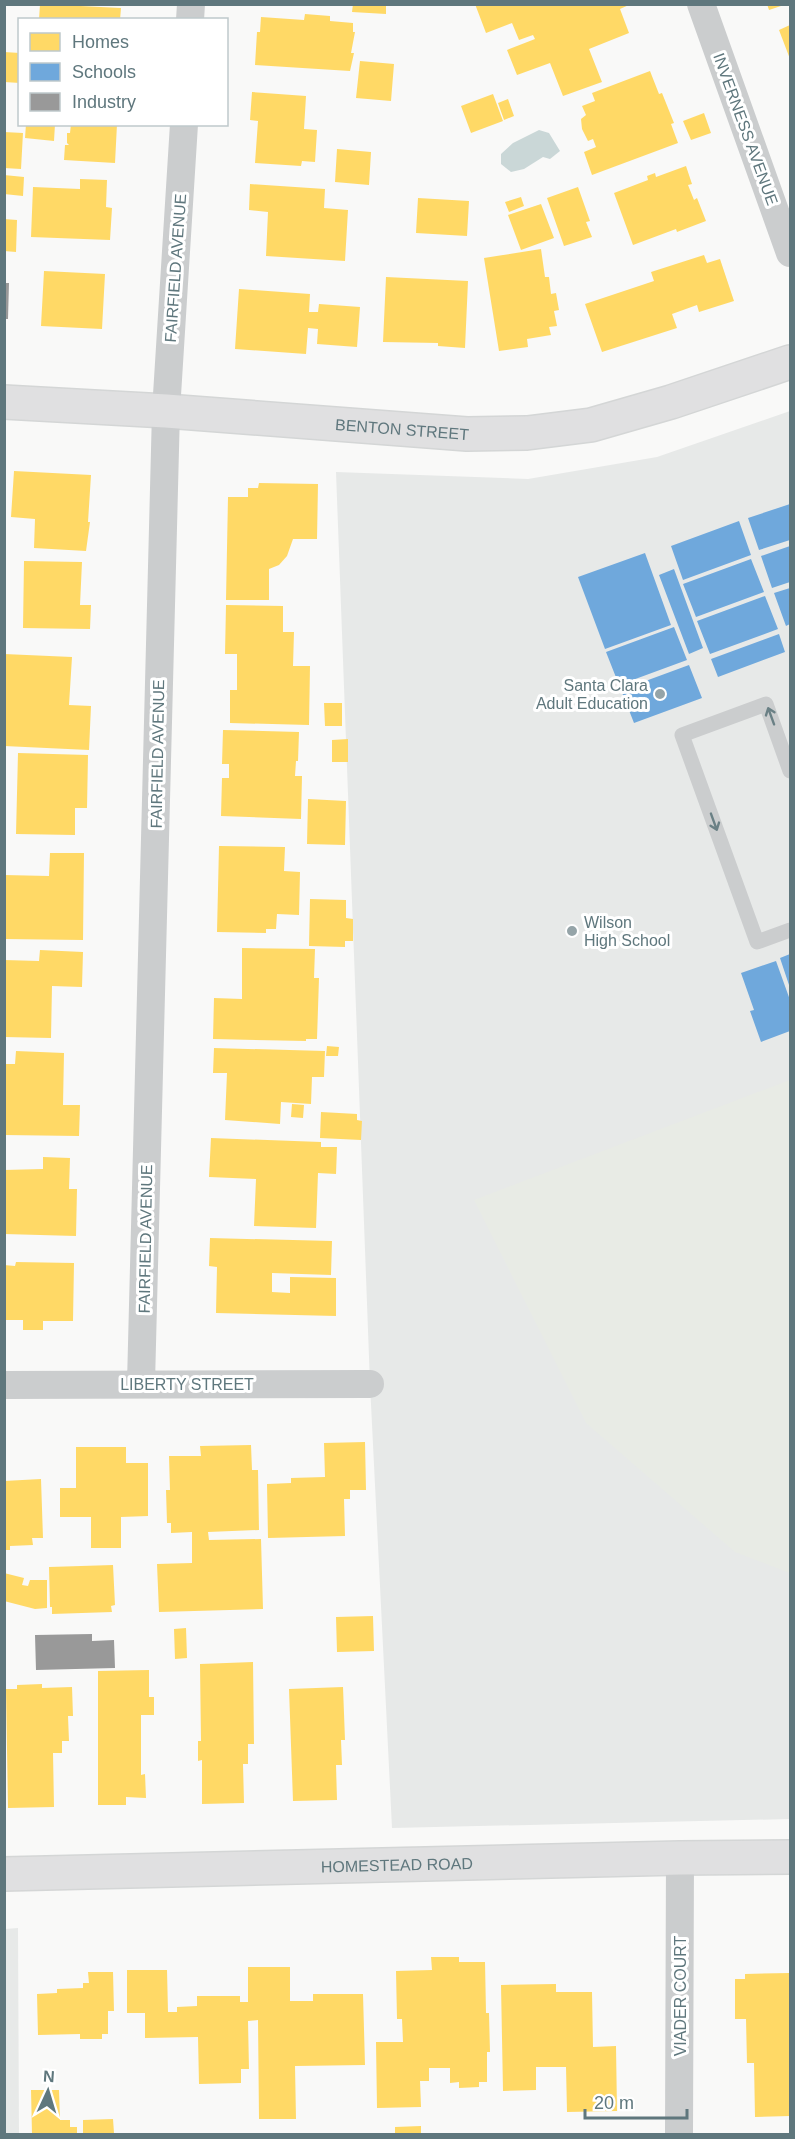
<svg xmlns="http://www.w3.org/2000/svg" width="795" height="2139" font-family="Helvetica,sans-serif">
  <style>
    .built { fill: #e7e9e8 }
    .green { fill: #e8ebe5 }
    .water { fill: #cad7d7 }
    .homes { fill: #ffd966 }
    .schools { fill: #6fa8dc }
    .industry { fill: #999 }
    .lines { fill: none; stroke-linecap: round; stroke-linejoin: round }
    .secondary-casing { stroke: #d4d6d6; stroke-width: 36 }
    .lane { stroke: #cbcdce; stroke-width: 15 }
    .street { stroke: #cbcdce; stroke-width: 28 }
    .secondary { stroke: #e0e0e1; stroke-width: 33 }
    .oneway { stroke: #6a8085 }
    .poi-dot { fill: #95a4a8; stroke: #fff; stroke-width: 2 }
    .labels { text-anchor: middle; stroke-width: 6; stroke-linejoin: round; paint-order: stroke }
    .street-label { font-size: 16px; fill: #5f777d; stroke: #fff }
    .poi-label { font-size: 16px; fill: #5f777d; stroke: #fff; text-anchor: end }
  </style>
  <rect width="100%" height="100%" fill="#f9f9f8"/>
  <path class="built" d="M790,411V1819L392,1828L370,1384L336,472L528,479L657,457Z
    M18,1928L19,2134H5V1929Z"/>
  <path class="green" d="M790,1080V1573L735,1552L586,1423L474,1200Z"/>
  <path class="water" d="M539,130L549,133L560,151L550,159L543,157L524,169L511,172L501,164V154L513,143Z"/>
  <path class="homes" d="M40,4L121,8L120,20H39Z
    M353,4H386V14L352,12Z
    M475,4H631L620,9L629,33L589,49L602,82L563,96L550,63L517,75L507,50L535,39L533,35L519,40L512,23L486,33Z
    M767,4H784V5L769,10Z
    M305,14L330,16V21L353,23V32H355L351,53H354L350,71L255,65L257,32H260L261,17L304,20Z
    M790,25V59L779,30Z
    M4,52L20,53V83L4,82Z
    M360,61L394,64L391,101L356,98Z
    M650,71L659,94L662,93L674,123L671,124L678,143L592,175L584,152L596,147L593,139L588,141L582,129L581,119L586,115L582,106L595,101L592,93Z
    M252,92L306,96L304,129L317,130L315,162L302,161L301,166L255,163L258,121L250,120Z
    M493,94L503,121L471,133L461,106Z
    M508,99L514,116L504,120L498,103Z
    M704,113L711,133L691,140L683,121Z
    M26,124H55L54,141L25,138Z
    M71,124H117L115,163L64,160L65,145H69L67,143V133H70Z
    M4,132L23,133L21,169L4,168Z
    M337,149L371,152L369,185L335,182Z
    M686,166L692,184L688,185L694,200L697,198L706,221L677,232L676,229L633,245L614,193L648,180L647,176L655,173L656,177Z
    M4,175L24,177L23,196L4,194Z
    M80,179L107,180L106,207L112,208L110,240L31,237L33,187L80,189Z
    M250,184L325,189L324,208L348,210L345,261L266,256L268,212L249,210Z
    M578,187L590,221L586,222L592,237L564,246L547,198Z
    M521,197L524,206L509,212L505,202Z
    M418,198L469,201L467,236L416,233Z
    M541,204L554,238L521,250L508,215Z
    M4,219L17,220L16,252L4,251Z
    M541,249L545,277H549L551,294L556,293L559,310L554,311L557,326L549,327L551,335L527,339L528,347L499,351L484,258Z
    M704,255L707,263L720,259L734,301L699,312L697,305L672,314L677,328L602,352L585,304L654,281L651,272Z
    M44,271L105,274L102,329L41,326Z
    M386,277L468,281L465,348L438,346V343L383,342Z
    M239,289L310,294L309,312H318L319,304L360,307L357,347L317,344L318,329L308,328L306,354L235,349Z
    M14,471L91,475L88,522H90L86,551L34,548L35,519L11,517Z
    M259,483L318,484L317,539H293L287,556L279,565L269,569V600H226L228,497H248V488H258Z
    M24,561L82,562L80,605H91L90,629L23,628Z
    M226,605L283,606V632H294L293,666H310L309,725L230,723V690H237V654H225Z
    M4,654L72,657L69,705L91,706L89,750L4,746Z
    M324,703H342V726H325Z
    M223,730L299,732L298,761H296L295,776H302L301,819L221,816L222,778H229V764H222Z
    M348,739V762H332V740Z
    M18,753L88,755L87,808H75V835L16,834Z
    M308,799L346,801L345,845L307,844Z
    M219,846L285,847L284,871L300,872L299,915L277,914L276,929H266V933L217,932Z
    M50,853H84L83,940L4,939V875L49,876Z
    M310,899L346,900V918L353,919V941H345V947L309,946Z
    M242,948L315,949L314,978H319L317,1039H306V1041L213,1039L214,998L242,999Z
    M40,950L83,952L82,987L52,986L51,1038L4,1037V960L39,961Z
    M327,1046L339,1047L338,1056H326Z
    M214,1048L325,1051L324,1077H312L311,1104L281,1102L280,1124L225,1120L227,1073H213Z
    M16,1051L64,1053L63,1105H80L79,1136L4,1135V1064H15Z
    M292,1104L304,1105L303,1118L291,1117Z
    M321,1112L357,1114V1120L362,1121L361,1140L320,1138Z
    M211,1138L321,1142V1147H337L336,1174L318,1173L316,1228L254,1226L256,1179L209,1177Z
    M43,1157L70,1158L69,1189H77L76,1236L4,1234V1170L43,1169Z
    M210,1238L332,1241L331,1275L272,1273V1292L290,1293V1277L336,1278V1316L216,1313L217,1267L209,1266Z
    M16,1262L74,1263L73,1321H43V1330H23V1320H4V1265L15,1266Z
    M365,1442L366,1490H350V1499H344L345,1536L268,1538L267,1484L291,1483V1478L325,1477L324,1443Z
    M251,1445L252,1470H258L259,1530L208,1532L209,1540L261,1539L263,1609L159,1612L157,1564L192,1563V1532L171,1533V1523H167L166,1490H170L169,1456H201L200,1446Z
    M76,1447H126V1463H148V1516L121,1517V1548H91V1517H60V1488H76Z
    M41,1479L43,1538H32L33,1545L10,1546V1550H4V1481Z
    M113,1565L115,1605L111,1606L112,1612L52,1614V1607H50L49,1567Z
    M4,1573L24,1578L22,1585L28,1586L30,1580H47V1608L35,1609L4,1601Z
    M373,1616L374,1651L337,1652L336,1617Z
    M186,1628L187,1658L175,1659L174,1629Z
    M253,1662L254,1744H248V1764H243L244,1803L202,1804V1760L198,1761V1741H201L200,1664Z
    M149,1670V1697H154V1715H141V1775L145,1774L146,1798L126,1797V1805H98V1671Z
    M42,1684V1688L72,1687L73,1716H68L69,1741H62V1753H53L54,1807L8,1808L6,1689H17V1685Z
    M343,1687L345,1740H341L342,1765H336L337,1800L293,1801L289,1689Z
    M431,1957H459V1962H485L486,2013H489L490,2052H487V2082H479V2087L459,2088V2082L450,2083V2068H429V2081H420L421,2107L377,2108L376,2042H403L402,2019H397L396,1971L432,1970Z
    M248,1967H290V2001H313V1994H363L365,2065L295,2066L296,2119H259L258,2020L248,2021L249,2069H241V2083L199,2084L198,2037L145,2038V2013H127V1970H167L168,2012H177V2007L197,2006V1996H240V2002H248Z
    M88,1972H113L114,2011H108V2034H102V2039H80V2034L38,2035L37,1994L57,1993V1989L83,1988V1983H89Z
    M790,1973V2116L755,2117L754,2063H747L746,2019H735V1979H745V1974Z
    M556,1984V1992H592L593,2047L616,2046L617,2111L567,2112L566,2067H536V2090L503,2091L501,1985Z
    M31,2090H59L60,2120H70V2127H77V2134H32Z
    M113,2119L114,2133L83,2134V2120Z
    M421,2126V2134H395V2127Z"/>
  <path class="schools" d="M790,504V540L759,550L748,518Z
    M739,521L751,555L683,580L671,546Z
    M790,546V582L772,588L761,556Z
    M645,553L671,625L605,649L578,577Z
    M751,559L764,592L696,617L683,584Z
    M674,569L703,648L689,654L659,575Z
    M790,588V624L786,626L774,593Z
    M765,596L778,629L710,654L697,621Z
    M674,627L687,660L619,685L606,652Z
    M779,634L785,652L718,677L711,659Z
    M689,665L702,698L634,723L621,690Z
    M790,954V988L780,958Z
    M776,961L790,1000V1031L761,1042L750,1011L754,1010L741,973Z"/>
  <path class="industry" d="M4,283H9L8,319H4Z
    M92,1634V1641L114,1640L115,1668L36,1670L35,1635Z"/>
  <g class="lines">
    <g class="secondary-casing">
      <g id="secondary">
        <path id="s1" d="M4,402L166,411L467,434L527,433L591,425L671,402L790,362"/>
        <path id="s2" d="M4,1874L680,1858L790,1857"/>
      </g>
    </g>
    <path class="lane" d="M790,771L766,704L682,735L757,942L790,930"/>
    <path class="street" d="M701,4L790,253
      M190,20L191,4
      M141,1383L166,411L184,124
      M4,1385L370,1384
      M679,2134L680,1858"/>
    <use href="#secondary" class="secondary"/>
  </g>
  <defs><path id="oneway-shaft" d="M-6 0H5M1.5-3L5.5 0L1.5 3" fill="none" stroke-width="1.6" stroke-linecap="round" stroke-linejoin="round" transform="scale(1.5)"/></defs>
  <g class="oneway">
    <use href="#oneway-shaft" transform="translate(771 716) rotate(-110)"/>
    <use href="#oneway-shaft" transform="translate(714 822) rotate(70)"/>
  </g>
  <g class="poi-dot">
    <circle cx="660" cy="694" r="6"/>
    <circle cx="572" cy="931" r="6"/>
  </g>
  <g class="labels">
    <g class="street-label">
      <text transform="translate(746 129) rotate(70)" y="6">INVERNESS AVENUE</text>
      <text transform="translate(175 268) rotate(-86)" y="6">FAIRFIELD AVENUE</text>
      <text dy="6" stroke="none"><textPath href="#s1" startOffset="399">BENTON STREET</textPath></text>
      <text transform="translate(157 754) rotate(-89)" y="6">FAIRFIELD AVENUE</text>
      <text transform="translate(145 1239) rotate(-89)" y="6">FAIRFIELD AVENUE</text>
      <text x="187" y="1390">LIBERTY STREET</text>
      <text dy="6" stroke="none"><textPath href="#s2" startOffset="393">HOMESTEAD ROAD</textPath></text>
      <text transform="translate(680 1996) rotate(-90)" y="6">VIADER COURT</text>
    </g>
    <g class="poi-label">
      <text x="648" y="691">Santa Clara<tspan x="648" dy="18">Adult Education</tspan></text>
      <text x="584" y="928" text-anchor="start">Wilson<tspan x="584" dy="18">High School</tspan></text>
    </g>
  </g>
  <rect width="795" height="2139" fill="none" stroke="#5f777d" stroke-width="12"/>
  <rect x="18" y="18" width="210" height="108" fill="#ffffff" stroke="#bfc9cb" stroke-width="1.5"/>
  <rect x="30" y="33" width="30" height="18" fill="#ffd966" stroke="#bfc9cb" stroke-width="1.5"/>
  <text x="72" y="48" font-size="18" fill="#5f777d">Homes</text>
  <rect x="30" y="63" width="30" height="18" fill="#6fa8dc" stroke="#bfc9cb" stroke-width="1.5"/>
  <text x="72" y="78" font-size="18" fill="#5f777d">Schools</text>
  <rect x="30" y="93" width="30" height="18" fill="#999999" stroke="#bfc9cb" stroke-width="1.5"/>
  <text x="72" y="108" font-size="18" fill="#5f777d">Industry</text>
  <g transform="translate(48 2091) rotate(4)" stroke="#ffffff" stroke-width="4.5" paint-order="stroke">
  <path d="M0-4.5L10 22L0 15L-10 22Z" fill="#5f777d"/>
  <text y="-9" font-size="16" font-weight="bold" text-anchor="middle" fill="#5f777d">N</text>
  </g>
  <path d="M585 2109v9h102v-9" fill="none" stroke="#5f777d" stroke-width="3"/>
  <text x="594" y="2109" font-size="18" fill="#5f777d" stroke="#ffffff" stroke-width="4.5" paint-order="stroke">20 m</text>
</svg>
